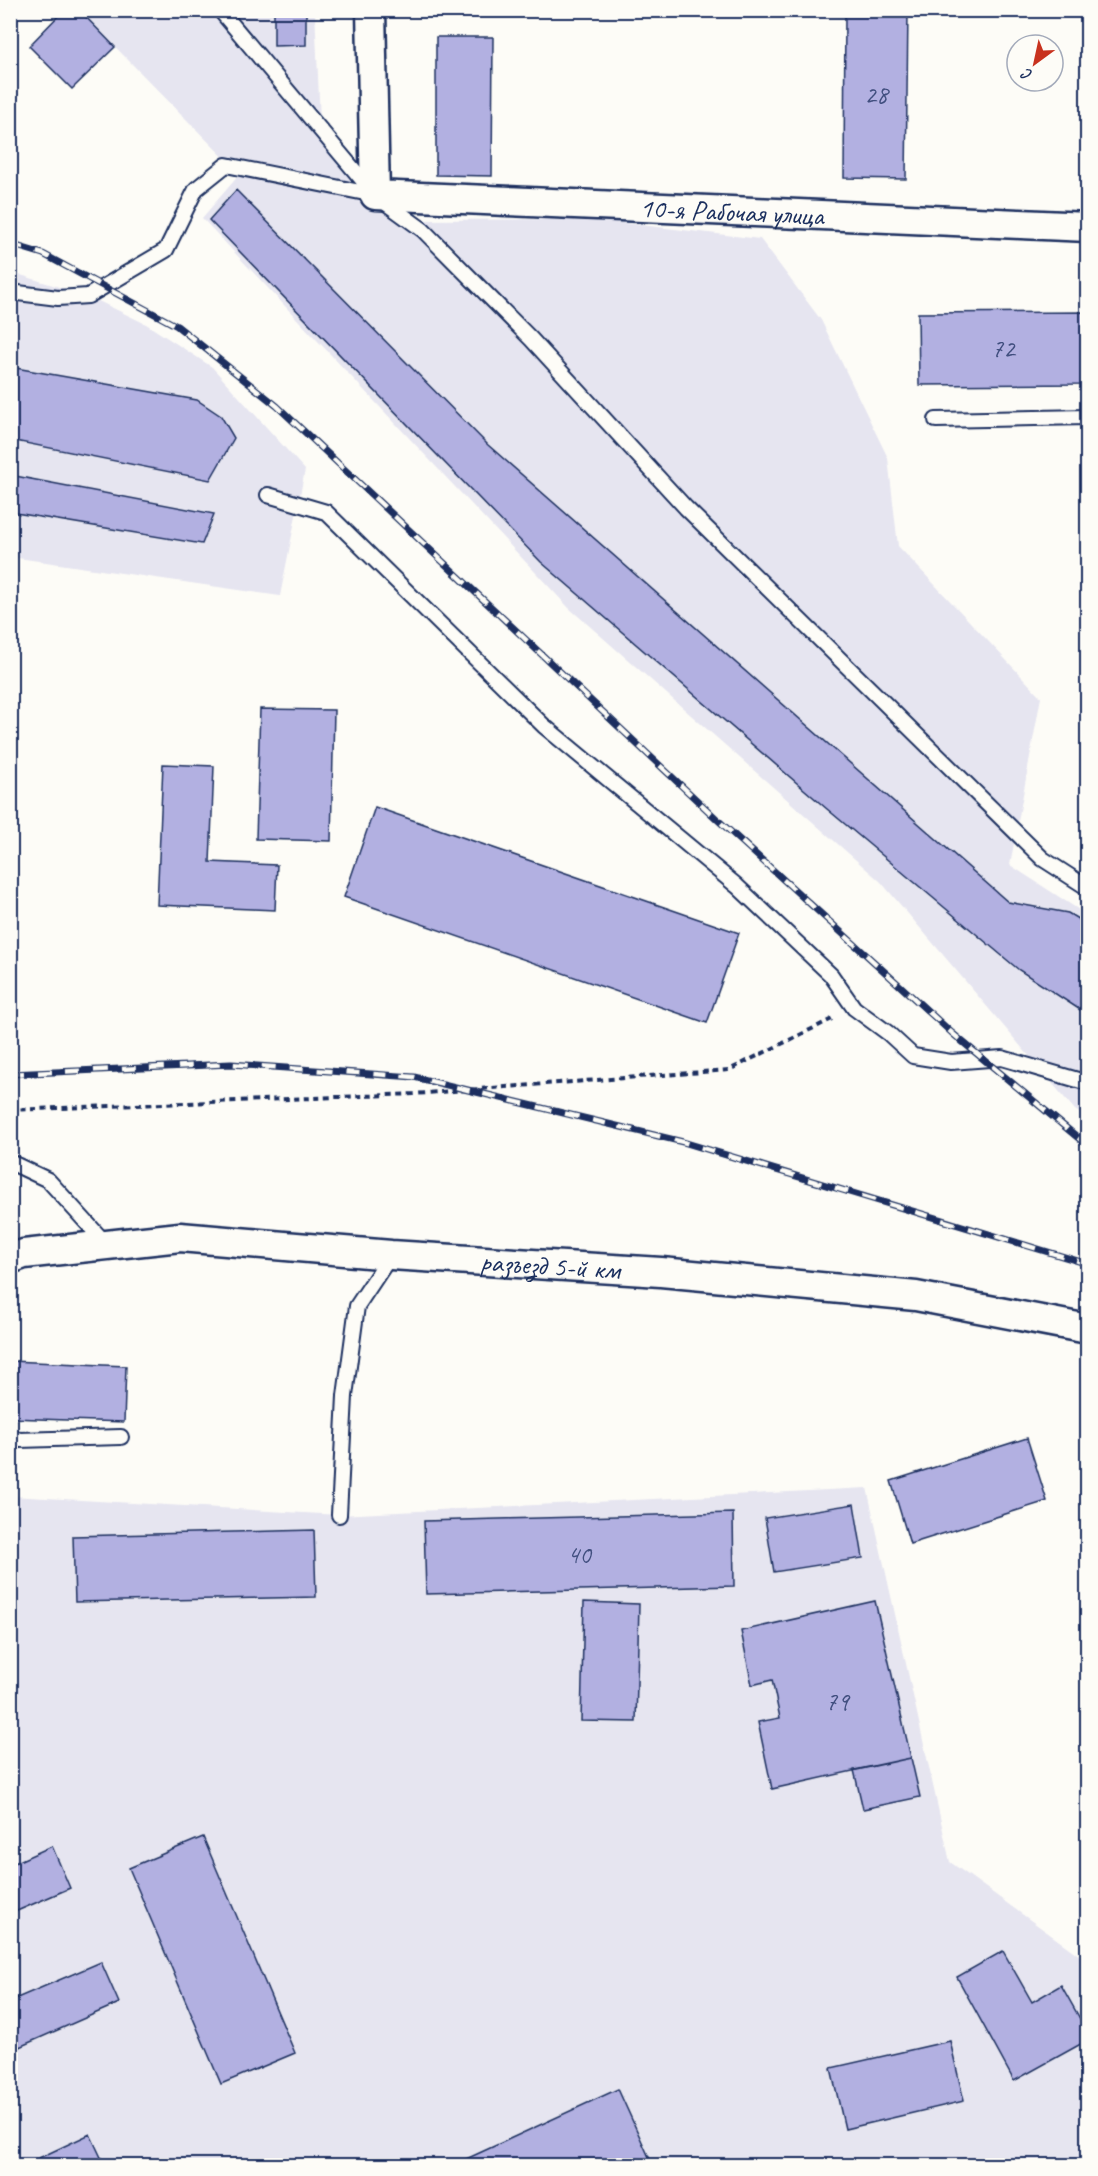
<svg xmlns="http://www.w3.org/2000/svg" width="1098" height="2176" font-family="Caveat,sans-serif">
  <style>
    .built { fill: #e6e5f0 }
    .building { fill: #b2b0e1; stroke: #1b2f5e; stroke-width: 1.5 }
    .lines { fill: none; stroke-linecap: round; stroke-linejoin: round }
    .service-casing { stroke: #1b2f5e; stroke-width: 18 }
    .minor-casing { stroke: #1b2f5e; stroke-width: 33 }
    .path { stroke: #1b2f5e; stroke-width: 4; stroke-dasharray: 6 4.5; stroke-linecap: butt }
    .service { stroke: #fdfcf7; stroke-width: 14 }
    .minor { stroke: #fdfcf7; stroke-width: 28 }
    .rail-casing { stroke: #1b2f5e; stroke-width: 7 }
    .rail { stroke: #fdfcf7; stroke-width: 4.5; stroke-dasharray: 14; stroke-linecap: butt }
    .labels { text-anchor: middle; stroke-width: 4.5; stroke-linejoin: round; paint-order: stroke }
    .number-label { font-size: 26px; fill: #414f7f }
    .street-label { font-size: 28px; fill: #1b2f5e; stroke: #fdfcf7 }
  </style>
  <rect width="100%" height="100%" fill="#fdfcf7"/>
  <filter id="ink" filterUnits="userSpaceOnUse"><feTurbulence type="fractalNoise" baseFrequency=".0167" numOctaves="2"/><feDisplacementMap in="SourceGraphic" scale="12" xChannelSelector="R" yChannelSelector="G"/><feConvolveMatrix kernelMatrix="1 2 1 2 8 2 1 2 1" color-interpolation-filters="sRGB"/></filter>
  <g filter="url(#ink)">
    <path class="built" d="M80,11H315L320,120L406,220L589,219L760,239L821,320L888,458L898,546L1041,697L1010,865L1087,915V1118L1075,1110L881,882L569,608L202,218L240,174Z
      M11,272L88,296L146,324L212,367L305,470L280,596L11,557Z
      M867,1488L950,1862L1087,1961V2165H11V1496L339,1515Z"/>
    <path class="building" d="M64,10H79L115,47L72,89L29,46Z
      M274,10H306V45L274,46Z
      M845,10H908L906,179L844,178Z
      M436,37H493L492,176L436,175Z
      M236,190L488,445L1008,902L1068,913L1088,925V1015L1019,970L827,809L541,562L209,220Z
      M1088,312V384L919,385L918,313Z
      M10,367L197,400L221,416L234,438L210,480L10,440Z
      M10,475L214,514L202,544L10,512Z
      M260,709L334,710L331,841L256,839Z
      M163,764L214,766L210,862L277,865L275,910L157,905Z
      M375,807L739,933L707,1023L344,897Z
      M10,1361L126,1366L124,1422L10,1418Z
      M1027,1438L1047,1501L910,1544L891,1481Z
      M854,1504L863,1558L774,1572L765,1518Z
      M733,1513L734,1586L426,1594L424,1521Z
      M314,1530L316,1597L75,1602L73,1536Z
      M875,1601L911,1758L772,1789L758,1722L780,1718L772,1680L752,1685L741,1631Z
      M584,1602L639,1604L636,1722L581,1721Z
      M911,1758L920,1797L863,1809L854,1770Z
      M203,1837L295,2053L221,2084L129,1868Z
      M52,1846L70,1888L10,1914V1865Z
      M1003,1951L1032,2002L1061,1985L1088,2033V2040L1014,2081L957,1977Z
      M101,1962L119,2003L10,2051V2001Z
      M950,2041L964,2101L845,2129L831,2068Z
      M618,2089L653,2166H451Z
      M90,2134L105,2166H22Z"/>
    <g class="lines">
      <g class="service-casing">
        <path id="service" d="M220,10L375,195L423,230L531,339L686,508L1043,859L1088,888
          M10,292L58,298L88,296L166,250L196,189L226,165L375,195
          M936,420L1088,417
          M268,495L326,512L544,726L737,886L831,975L854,1008L888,1033L913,1056L951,1062L1002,1058L1088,1083
          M10,1162L48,1180L107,1245
          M10,1436L19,1440L121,1437
          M339,1515L345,1396L357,1306L391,1255"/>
      </g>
      <g class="minor-casing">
        <g id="minor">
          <path id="s1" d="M371,10L375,195L1088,227"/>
          <path id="s2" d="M10,1259L24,1254L180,1237L391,1255L661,1272L916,1296L1088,1329"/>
        </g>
      </g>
      <path class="path" d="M10,1110L414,1094L729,1070L832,1019"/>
      <use href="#service" class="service"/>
      <use href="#minor" class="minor"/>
      <g class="rail-casing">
        <path id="rail" d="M10,244L43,254L177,326L277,406L719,821L952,1033L1088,1146
          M10,1074L231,1064L414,1077L683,1142L1088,1264"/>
      </g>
      <use href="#rail" class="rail"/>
    </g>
  </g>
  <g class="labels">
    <g class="number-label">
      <text x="876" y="103">28</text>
      <text x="1003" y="357">72</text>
      <text x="579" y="1563">40</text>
      <text x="837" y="1710">79</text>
    </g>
    <g class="street-label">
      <text dy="10" stroke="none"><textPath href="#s1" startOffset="542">10-я Рабочая улица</textPath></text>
      <text dy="10" stroke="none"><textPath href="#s2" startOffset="543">разъезд 5-й км</textPath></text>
    </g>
  </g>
  <rect width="1098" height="2176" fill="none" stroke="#fdfcf7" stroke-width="36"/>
  <rect x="18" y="18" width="1062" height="2140" fill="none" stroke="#1b2f5e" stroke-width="2" filter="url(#ink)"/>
  <g transform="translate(1035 63) rotate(213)"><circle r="28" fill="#fdfcf7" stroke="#a3aaba" stroke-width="1.5"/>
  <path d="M0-4.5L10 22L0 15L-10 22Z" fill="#c8321e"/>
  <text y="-9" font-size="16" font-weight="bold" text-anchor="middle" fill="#1b2f5e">С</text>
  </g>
</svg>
